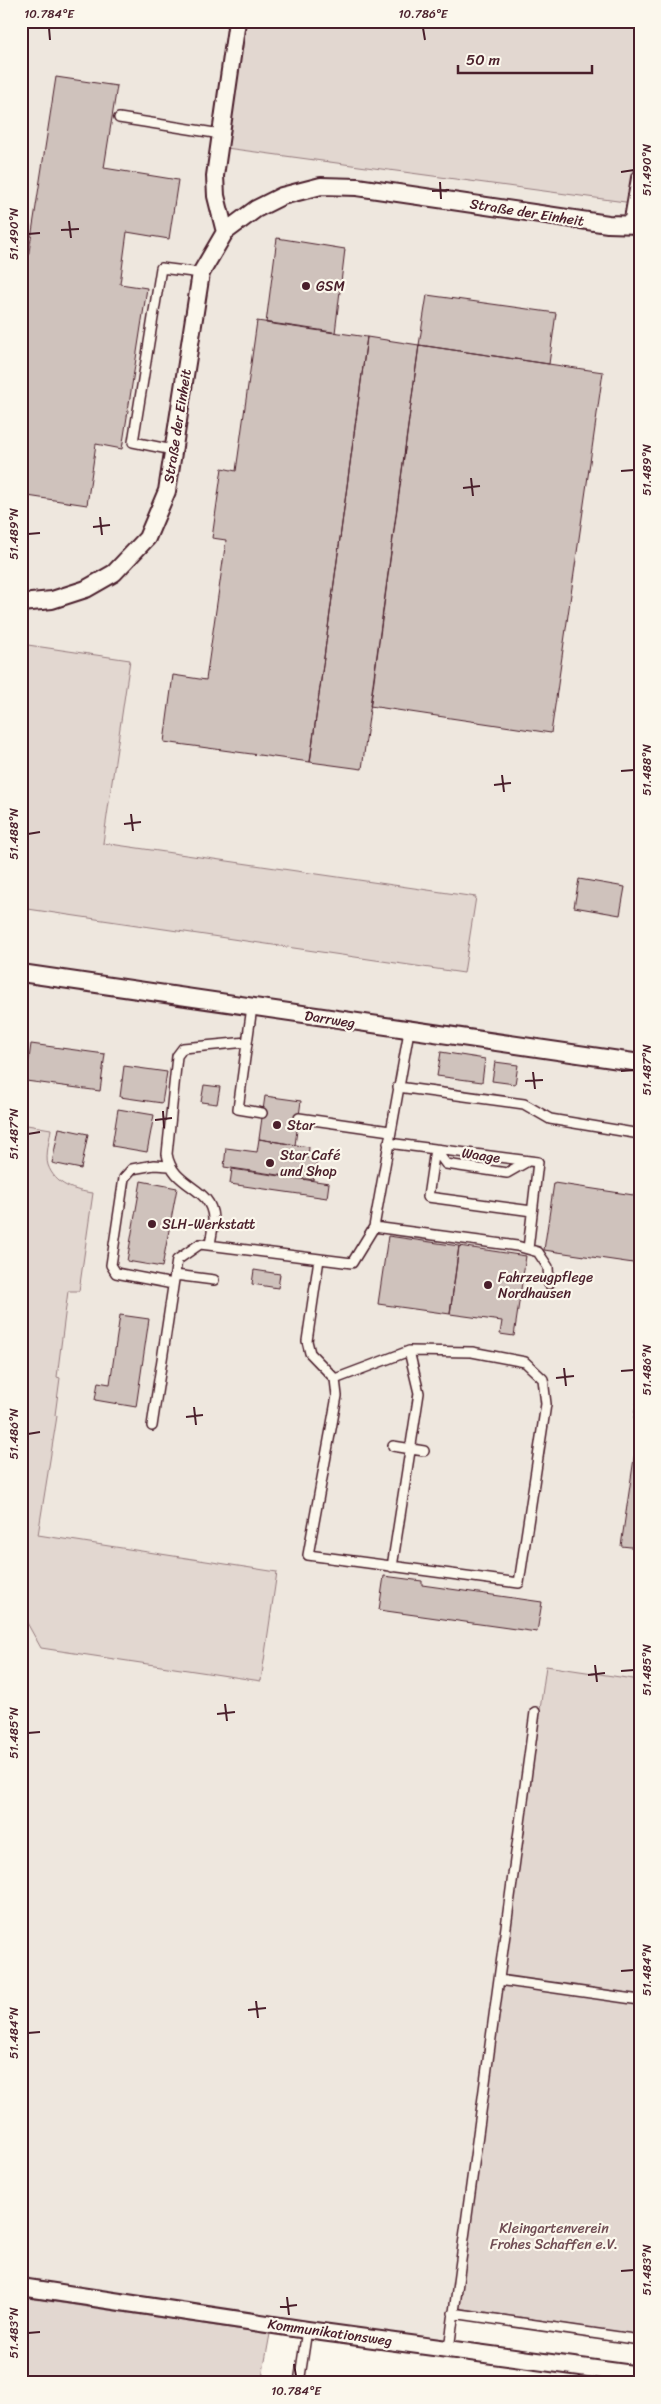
<svg xmlns="http://www.w3.org/2000/svg" width="661" height="2404" font-family="Sriracha,sans-serif">
  <style>
    .built { fill: #eee7de }
    .green { fill: #e2d7d0; stroke: #967b7e }
    .building { fill: #cfc2bc; stroke: #4a1f2b }
    .lines { fill: none; stroke-linecap: round; stroke-linejoin: round }
    .service-casing { stroke: #4a1f2b; stroke-width: 12 }
    .minor-casing { stroke: #4a1f2b; stroke-width: 20 }
    .service { stroke: #fbf7ec; stroke-width: 9 }
    .minor { stroke: #fbf7ec; stroke-width: 16 }
    .ticks { fill: none; stroke: #4a1f2b; stroke-width: 2 }
    .poi-dot { fill: #4a1f2b; stroke: #fbf7ec; stroke-width: 2 }
    .labels { text-anchor: middle; stroke-width: 4.5; stroke-linejoin: round; paint-order: stroke }
    .street-label { font-size: 14px; fill: #4a1f2b; stroke: #fbf7ec }
    .poi-label { font-size: 14px; fill: #4a1f2b; stroke: #fbf7ec; text-anchor: start }
    .park-label { font-size: 14px; fill: #704d54; stroke: #fbf7ec }
    .neatline { fill: none; stroke: #4a1f2b; stroke-width: 2 }
    .ticks-label { font-size: 12px; text-anchor: middle; fill: #4a1f2b }
  </style>
  <rect width="100%" height="100%" fill="#fbf7ec"/>
  <filter id="ink" filterUnits="userSpaceOnUse"><feTurbulence type="fractalNoise" baseFrequency=".02" numOctaves="2"/><feDisplacementMap in="SourceGraphic" scale="10" xChannelSelector="R" yChannelSelector="G"/><feConvolveMatrix kernelMatrix="1 2 1 2 8 2 1 2 1" color-interpolation-filters="sRGB"/></filter>
  <g filter="url(#ink)">
    <path class="built" d="M21,21H640V1680L546,1667L452,2360L21,2297Z"/>
    <path class="green" d="M245,21H640V204L226,148Z
      M21,644L130,660L103,843L476,897L464,973L21,908Z
      M21,1124L51,1129C50,1138 45,1156 48,1165C55,1185 75,1191 93,1193L79,1291H68L57,1377L60,1378L55,1415L57,1416L38,1535L277,1572L261,1681L41,1648L21,1612Z
      M546,1666L640,1680V2335L458,2308Z
      M21,2297L270,2334L261,2383H21Z"/>
    <path class="building" d="M56,77L117,86L104,168L178,180L169,239L127,232L120,284L147,288L122,449L96,444L87,505L21,495V303Z
      M277,238L345,249L335,333L266,323Z
      M427,295L556,313L549,364L419,345Z
      M257,321L367,337L310,762L164,742L173,675L206,680L226,540L212,538L222,468L236,471Z
      M367,337L419,345L362,769L310,762Z
      M419,345L603,372L551,733L370,706Z
      M579,879L625,887L620,915L574,907Z
      M31,1044L105,1054L100,1091L26,1081Z
      M441,1052L485,1059L482,1082L437,1076Z
      M495,1062L518,1065L515,1084L492,1081Z
      M124,1066L167,1072L162,1103L120,1097Z
      M204,1085L220,1087L217,1104L201,1102Z
      M265,1096L301,1101L295,1145L259,1139Z
      M118,1109L154,1115L147,1152L112,1146Z
      M59,1128L88,1134L81,1169L52,1163Z
      M259,1139L309,1147L308,1158L317,1159L313,1180L224,1167L226,1148L257,1152Z
      M232,1169L329,1183L327,1198L230,1184Z
      M141,1181L177,1188L162,1267L127,1261Z
      M554,1183L640,1196V1264L544,1250Z
      M388,1236L459,1246L450,1314L378,1304Z
      M459,1246L526,1256L514,1336L500,1334L502,1321L450,1314Z
      M254,1270L280,1274L278,1288L252,1284Z
      M120,1315L149,1319L136,1407L95,1400L98,1382L110,1384Z
      M639,1387H640V1419L634,1418Z
      M639,1425H640V1548L621,1546Z
      M384,1576L422,1581V1585L542,1602L537,1632L379,1610Z"/>
    <g class="lines">
      <g class="service-casing">
        <path id="service" d="M119,118L221,134
          M173,450L133,442L161,268L201,273
          M252,1007L238,1109L262,1113
          M398,1087L524,1104L550,1119L640,1134
          M299,1118L390,1131
          M388,1143L538,1162L528,1249
          M435,1149L428,1197L532,1211
          M435,1149L446,1164L507,1173L528,1161
          M169,1166L154,1165L132,1169L124,1178L111,1265L116,1273L173,1284
          M374,1227L517,1246L538,1252L548,1267L549,1284
          M210,1245C211,1236 214,1226 213,1218C211,1185 173,1189 167,1154L177,1056L183,1048L247,1042
          M319,1259L307,1341L310,1353L335,1379L337,1396L308,1555L519,1583L546,1404L543,1379L525,1362L472,1352L409,1351L335,1379
          M175,1275L214,1280
          M152,1426L177,1260L200,1244L352,1263L374,1227L409,1031
          M393,1446L424,1451
          M392,1567L419,1393L409,1351
          M499,1980L640,2000
          M453,2313L640,2340
          M449,2349L535,1712
          M299,2383L307,2330"/>
      </g>
      <g class="minor-casing">
        <path id="minor" d="M632,225L640,178
          M225,232L216,196L215,176L237,21
          M21,603L52,600L86,589L114,573L147,538L167,491L201,273L225,232L256,209L282,196L321,186L357,187L608,224L640,225
          M21,973L640,1063
          M21,2287L307,2330L640,2375"/>
      </g>
      <use href="#service" class="service"/>
      <use href="#minor" class="minor"/>
    </g>
  </g>
  <path class="ticks" d="M49,28L50,40M423,28L425,40M621,172L634,170M440,182L441,199M432,191L449,190M69,221L71,238M61,230L79,229M28,234L40,233M621,471L634,470M471,478L473,496M463,488L480,486M100,517L102,535M93,527L110,525M28,534L40,533M621,771L634,770M502,775L504,792M494,785L511,783M131,814L133,831M124,824L141,822M28,834L40,832M621,1071L634,1070M533,1072L535,1089M525,1081L543,1080M163,1111L164,1128M155,1120L172,1118M28,1134L40,1132M564,1368L566,1386M621,1371L634,1370M556,1378L574,1376M194,1407L196,1425M186,1417L203,1415M28,1434L40,1432M595,1665L597,1682M621,1671L634,1670M588,1675L605,1673M225,1704L227,1721M217,1714L235,1712M28,1733L40,1732M621,1971L634,1970M256,2001L258,2018M248,2010L266,2008M28,2033L40,2032M621,2271L634,2270M287,2297L289,2315M280,2307L297,2305M28,2333L40,2332M294,2364L296,2376"/>
  <g class="poi-dot">
    <circle cx="306" cy="286" r="5"/>
    <circle cx="277" cy="1125" r="5"/>
    <circle cx="270" cy="1163" r="5"/>
    <circle cx="152" cy="1224" r="5"/>
    <circle cx="488" cy="1285" r="5"/>
  </g>
  <g class="labels">
    <g class="street-label">
      <text transform="translate(527 212) rotate(9)" y="5">Straße der Einheit</text>
      <text transform="translate(177 426) rotate(-81)" y="5">Straße der Einheit</text>
      <text transform="translate(330 1019) rotate(9)" y="5">Darrweg</text>
      <text transform="translate(481 1155) rotate(8)" y="5">Waage</text>
      <text transform="translate(330 2332) rotate(8)" y="5">Kommunikationsweg</text>
    </g>
    <g class="poi-label">
      <text x="316" y="291">GSM</text>
      <text x="287" y="1130">Star</text>
      <text x="280" y="1160">Star Café<tspan x="280" dy="16">und Shop</tspan></text>
      <text x="162" y="1229">SLH-Werkstatt</text>
      <text x="498" y="1282">Fahrzeugpflege<tspan x="498" dy="16">Nordhausen</tspan></text>
    </g>
    <g class="park-label">
      <text x="554" y="2233">Kleingartenverein<tspan x="554" dy="16">Frohes Schaffen e.V.</tspan></text>
    </g>
  </g>
  <rect width="661" height="2404" fill="none" stroke="#fbf7ec" stroke-width="55"/>
  <path d="M458 65v8h134v-8" fill="none" stroke="#4a1f2b" stroke-width="2.5"/>
  <text x="466" y="65" font-size="15" fill="#4a1f2b" stroke="#fbf7ec" stroke-width="4" paint-order="stroke">50 m</text>
  <rect x="28" y="28" width="606" height="2348" class="neatline"/>
  <g class="ticks-label">
    <text x="49" y="18">10.784°E</text>
    <text x="423" y="18">10.786°E</text>
    <text transform="translate(647 170) rotate(-90)" y="4">51.490°N</text>
    <text transform="translate(14 234) rotate(-90)" y="4">51.490°N</text>
    <text transform="translate(647 470) rotate(-90)" y="4">51.489°N</text>
    <text transform="translate(14 534) rotate(-90)" y="4">51.489°N</text>
    <text transform="translate(647 770) rotate(-90)" y="4">51.488°N</text>
    <text transform="translate(14 834) rotate(-90)" y="4">51.488°N</text>
    <text transform="translate(647 1070) rotate(-90)" y="4">51.487°N</text>
    <text transform="translate(14 1134) rotate(-90)" y="4">51.487°N</text>
    <text transform="translate(647 1370) rotate(-90)" y="4">51.486°N</text>
    <text transform="translate(14 1434) rotate(-90)" y="4">51.486°N</text>
    <text transform="translate(647 1670) rotate(-90)" y="4">51.485°N</text>
    <text transform="translate(14 1733) rotate(-90)" y="4">51.485°N</text>
    <text transform="translate(647 1970) rotate(-90)" y="4">51.484°N</text>
    <text transform="translate(14 2033) rotate(-90)" y="4">51.484°N</text>
    <text transform="translate(647 2270) rotate(-90)" y="4">51.483°N</text>
    <text transform="translate(14 2333) rotate(-90)" y="4">51.483°N</text>
    <text x="296" y="2395">10.784°E</text>
  </g>
</svg>
